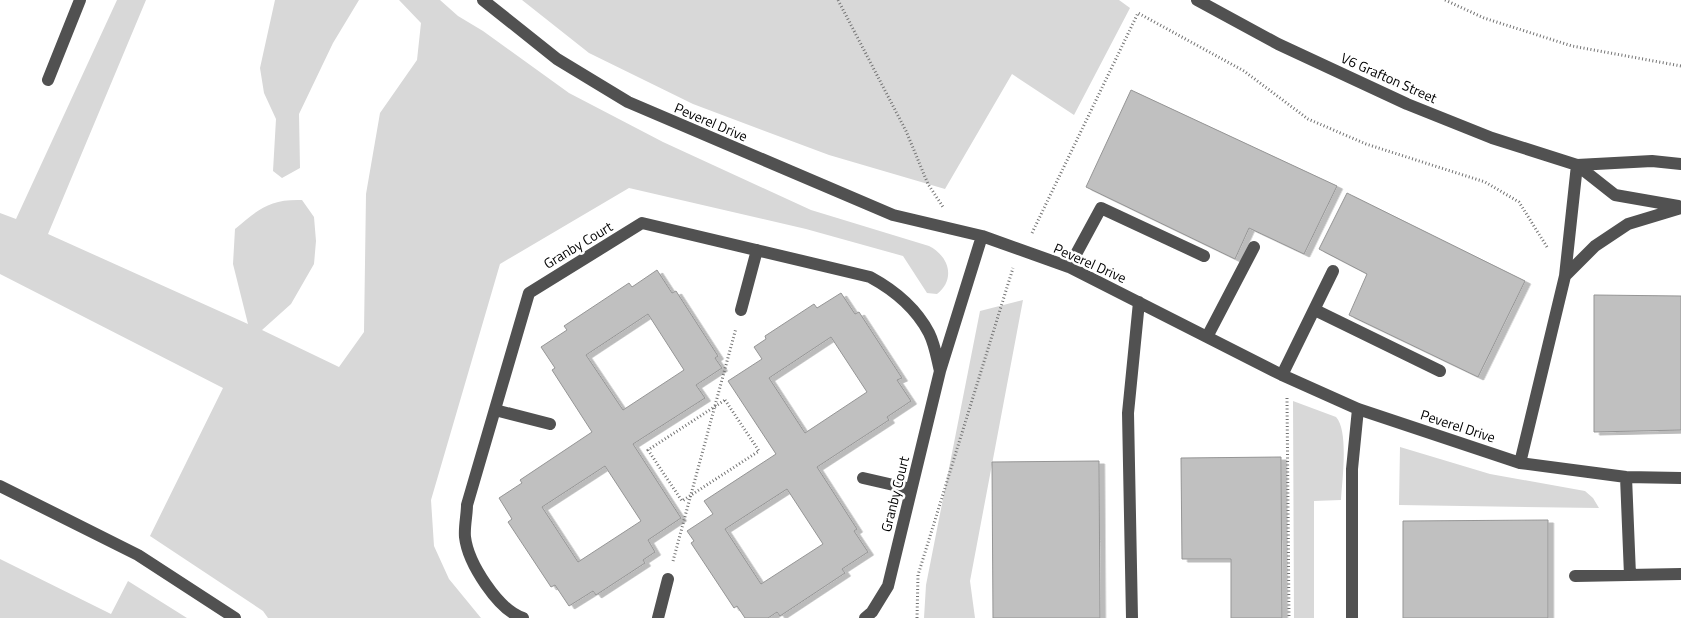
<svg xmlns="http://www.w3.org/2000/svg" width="1681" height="618" font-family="'Titillium Web',sans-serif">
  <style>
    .green { fill: #d8d8d8 }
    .building { fill: #c0c0c0; stroke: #959595; fill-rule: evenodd; filter: url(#shadow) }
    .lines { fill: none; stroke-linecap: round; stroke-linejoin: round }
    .path { stroke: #737373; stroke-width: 3; stroke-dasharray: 1 2.5; stroke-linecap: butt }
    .minor { stroke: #515151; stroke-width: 12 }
    .labels { text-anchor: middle; stroke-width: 5; stroke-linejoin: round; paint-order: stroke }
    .street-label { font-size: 14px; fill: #000; stroke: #fff }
  </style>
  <defs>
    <filter id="shadow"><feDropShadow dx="5.5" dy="3" stdDeviation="0" flood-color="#0004"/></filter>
  </defs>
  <rect width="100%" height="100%" fill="#fff"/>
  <path class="green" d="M117,0H146L48,234L248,324L233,264L235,229C259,209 269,199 302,200L314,217L316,241L314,264L291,304L262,330L339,367L364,332L366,194L380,113L417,60L421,23L399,0H440L458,16L483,31L569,93L663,142L811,210L929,246C949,256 956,279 937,294L927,293L903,256L806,229L629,188L500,264L431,500L434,546L449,579L481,618H268L263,611L150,536L223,388L0,274V213L16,219Z
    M275,0H359L333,43L299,114L300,168L282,178L273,171L276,119L264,93L260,68Z
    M522,0H1119L1130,8L1074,115L1012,74L945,189L829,155L693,104L589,53Z
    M1023,300L970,581L975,618H924L926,585L980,311Z
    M1293,401L1336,417C1349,431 1342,481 1341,500L1314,501V618H1294Z
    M1400,447L1490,474L1585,491L1593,498L1599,508L1399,505Z
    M0,559L111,614L128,581L187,618H0Z"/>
  <path class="building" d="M1131,90L1337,186L1304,254L1249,228L1235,259L1086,187Z
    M1347,193L1525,281L1478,377L1349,315L1367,274L1319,249Z
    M657,270L672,293L676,291L718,356L715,358L722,368L696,385L705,398L633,444L681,518L648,540L655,552L643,560L645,563L596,595L593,591L569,606L555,585L551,587L508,522L512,519L499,498L522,483L520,480L592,432L552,370L555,368L541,347L567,330L564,326L629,283L632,287ZM648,314L684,370L623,410L586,355ZM605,466L641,521L578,562L542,507Z
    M841,293L855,314L859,312L902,378L897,380L911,401L887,417L889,420L817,467L857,529L854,531L868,552L842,569L845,573L780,616L777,612L768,618H745L737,606L734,608L691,543L694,541L687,531L713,514L704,501L776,454L728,381L762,359L754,347L766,339L765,336L814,304L817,308ZM831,337L867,392L805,433L769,378ZM787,489L823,544L761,584L725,529Z
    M1594,295L1681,296V430L1594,432Z
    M1281,457L1282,618H1231V559H1182L1181,458Z
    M1099,461L1100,618H993L992,462Z
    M1548,520V618H1403V521Z"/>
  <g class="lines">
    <path class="path" d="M838,0L906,131L928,184L943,207
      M1445,0L1484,18L1572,46L1681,66
      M1032,233L1138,13L1244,71L1308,119L1366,144L1485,182L1519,202L1547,247
      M1287,398L1289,618
      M725,400L759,451L682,501L648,450Z
      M673,561L736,328
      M917,618L918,575L1013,268"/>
    <path class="minor" d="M483,0L557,59L628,102L893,215L982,236L1069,267L1282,375L1358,409L1520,463L1626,477L1681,478
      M1197,0L1278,44L1407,104L1492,138L1577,165L1652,161L1681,164
      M48,80L80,0
      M1577,165L1615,195L1678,206
      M1069,267L1101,208L1204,256
      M1565,276L1595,246L1628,224L1681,208
      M741,310L757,250
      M1315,310L1440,371
      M1207,337L1254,247
      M1282,375L1333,271
      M495,410L550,424
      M1520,463L1565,276L1577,165
      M1626,477L1630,575
      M863,478L911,489
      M0,486L138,555L235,618
      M1575,576L1681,574
      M523,618C498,610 468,563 465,537C464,527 467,515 467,505L529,293L642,223L870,277C894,290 916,308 929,333C935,345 937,359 940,371
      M658,618L668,579
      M865,618L872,612L888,586L940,371L982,236
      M1132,618L1128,413L1139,302
      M1352,618V469L1358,409"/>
  </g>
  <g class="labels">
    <g class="street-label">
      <text transform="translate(1389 78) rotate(24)" y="5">V6 Grafton Street</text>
      <text transform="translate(711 122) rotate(23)" y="5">Peverel Drive</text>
      <text transform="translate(578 245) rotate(-31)" y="5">Granby Court</text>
      <text transform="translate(1090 263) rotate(24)" y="5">Peverel Drive</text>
      <text transform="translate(1458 426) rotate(18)" y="5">Peverel Drive</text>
      <text transform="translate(895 494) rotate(-76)" y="5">Granby Court</text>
    </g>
  </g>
</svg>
